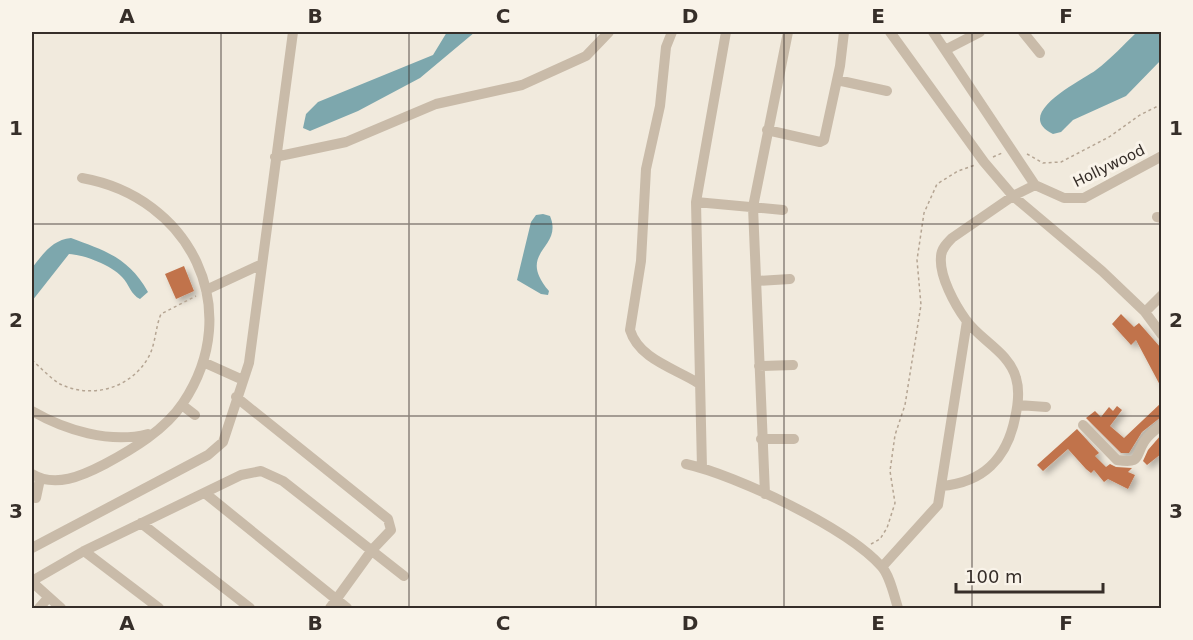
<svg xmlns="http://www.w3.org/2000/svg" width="1193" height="640" font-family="'DejaVu Sans',sans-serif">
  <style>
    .water { fill: #7da7ad }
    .building { fill: #c1734b; filter: url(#shadow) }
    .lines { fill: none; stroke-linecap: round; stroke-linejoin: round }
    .path { stroke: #b5a593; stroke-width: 1.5; stroke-dasharray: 3 3; stroke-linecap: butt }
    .minor { stroke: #c9bba9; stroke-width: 10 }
    .grid { fill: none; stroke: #362e29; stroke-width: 1.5; stroke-opacity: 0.55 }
    .labels { text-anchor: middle; stroke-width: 6; stroke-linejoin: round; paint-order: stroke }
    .street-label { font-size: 15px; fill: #362e29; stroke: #f9f3e9 }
    .neatline { fill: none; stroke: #362e29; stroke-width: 2 }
    .grid-label { font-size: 20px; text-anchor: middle; font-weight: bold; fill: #362e29 }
  </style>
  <defs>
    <filter id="shadow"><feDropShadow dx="4" dy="4" stdDeviation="3" flood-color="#0004"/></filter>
  </defs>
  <rect width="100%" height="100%" fill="#f1eadd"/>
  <path class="water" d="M447,32H475L420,78L358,111L310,131L303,128L306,114L318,102L433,55Z
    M1137,32H1161V60L1126,96L1073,120L1061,132L1053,134C1011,114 1083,80 1096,70C1111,59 1124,44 1137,32Z
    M543,214L550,216C564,249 515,251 549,291L548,295L541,294L517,280L531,222L536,215Z
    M71,238C106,251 129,258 148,292L140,299C131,295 129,284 122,277C111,265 85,255 69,254L32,301V268C43,254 52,240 71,238Z"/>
  <path class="building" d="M184,266L194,291L176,299L165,274Z
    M1121,314L1134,327L1139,323L1161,348V387L1136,340L1131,345L1112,324Z
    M1161,403V417L1142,432L1129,453H1121L1086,418L1095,411L1101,417L1109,407L1113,411L1117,406L1122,410L1110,426L1124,438Z
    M1077,429L1099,453L1095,456L1106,467L1110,464L1116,467L1132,468L1128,472L1135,475L1128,489L1108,479L1104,482L1094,470L1091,473L1086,469L1068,449L1043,471L1037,465Z
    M1161,435V454L1147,465L1143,461L1148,450Z"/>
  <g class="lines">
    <path class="path" d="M1027,154L1043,163L1061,162L1109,137L1140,115L1162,104
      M993,157L1002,153
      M32,360C40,367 50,378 60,384C91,399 130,389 148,358C156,344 155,328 161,314L196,296
      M871,544L880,539L887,528L895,503L890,471L895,435L905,405L921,305L917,260L924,213L937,184L958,171L975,165"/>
    <path class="minor" d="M672,32L666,47L660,106L646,169L641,261L630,330C639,359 674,368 698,383
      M890,32L984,162L1013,196L1102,271L1145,312L1162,335
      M933,32L1035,185L1064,198H1084L1162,156
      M1023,32L1040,53
      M947,49L980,32
      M837,80L887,91
      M767,130L820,142L824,140L840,66L844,32
      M275,157L346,142L436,104L522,85L586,56L609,32
      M696,202L783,210
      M1157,217L1162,218
      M757,281L790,279
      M206,290L262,264
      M1145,312L1162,295
      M203,362L243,380
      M759,366L793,365
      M236,397L388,519L391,530L372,550L330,608
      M182,405L195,415
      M1018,405L1046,407
      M32,411C65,430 110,444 148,434
      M1083,425L1117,460C1141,464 1135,457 1144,442C1148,435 1156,430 1162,424
      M761,439H794
      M686,464C736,475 847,528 881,566C890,575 894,596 898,608
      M702,468L696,202L726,32
      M32,474C55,488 82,476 105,464C133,449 165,430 183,403C246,309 190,197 82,178
      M941,486C983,483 1007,458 1015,418C1018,405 1020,391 1016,378C1009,352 980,340 966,320C955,305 939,276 941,257C941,249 947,243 952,238L1013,196L1035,185
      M206,494L347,608
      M765,494L753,207L788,32
      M36,498L40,479
      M141,523L250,608
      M32,548L208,455L223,442L249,363L293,32
      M84,551L159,608
      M882,567L938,505L967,321
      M32,581L84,551L241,475L261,471L283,481L404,576
      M32,582L61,608
      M39,608L48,598"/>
  </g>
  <path class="grid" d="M221,32V608M409,32V608M596,32V608M784,32V608M972,32V608M32,224H1162M32,416H1162"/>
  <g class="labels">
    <g class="street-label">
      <text transform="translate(1109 166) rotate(-26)" y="5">Hollywood</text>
    </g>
  </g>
  <rect width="1193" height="640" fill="none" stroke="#f9f3e9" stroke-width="66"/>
  <path d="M956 583v9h147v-9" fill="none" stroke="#362e29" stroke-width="3"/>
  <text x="965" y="583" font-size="18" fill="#362e29" stroke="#f9f3e9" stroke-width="4.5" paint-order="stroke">100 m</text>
  <rect x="33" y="33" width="1127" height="574" class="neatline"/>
  <g class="grid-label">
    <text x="127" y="23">A</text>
    <text x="315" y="23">B</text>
    <text x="503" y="23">C</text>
    <text x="690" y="23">D</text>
    <text x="878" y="23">E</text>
    <text x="1066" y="23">F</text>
    <text x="16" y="135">1</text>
    <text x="1176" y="135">1</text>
    <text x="16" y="327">2</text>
    <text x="1176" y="327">2</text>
    <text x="16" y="518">3</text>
    <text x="1176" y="518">3</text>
    <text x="127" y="630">A</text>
    <text x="315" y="630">B</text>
    <text x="503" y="630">C</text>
    <text x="690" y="630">D</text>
    <text x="878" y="630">E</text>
    <text x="1066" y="630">F</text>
  </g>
</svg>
